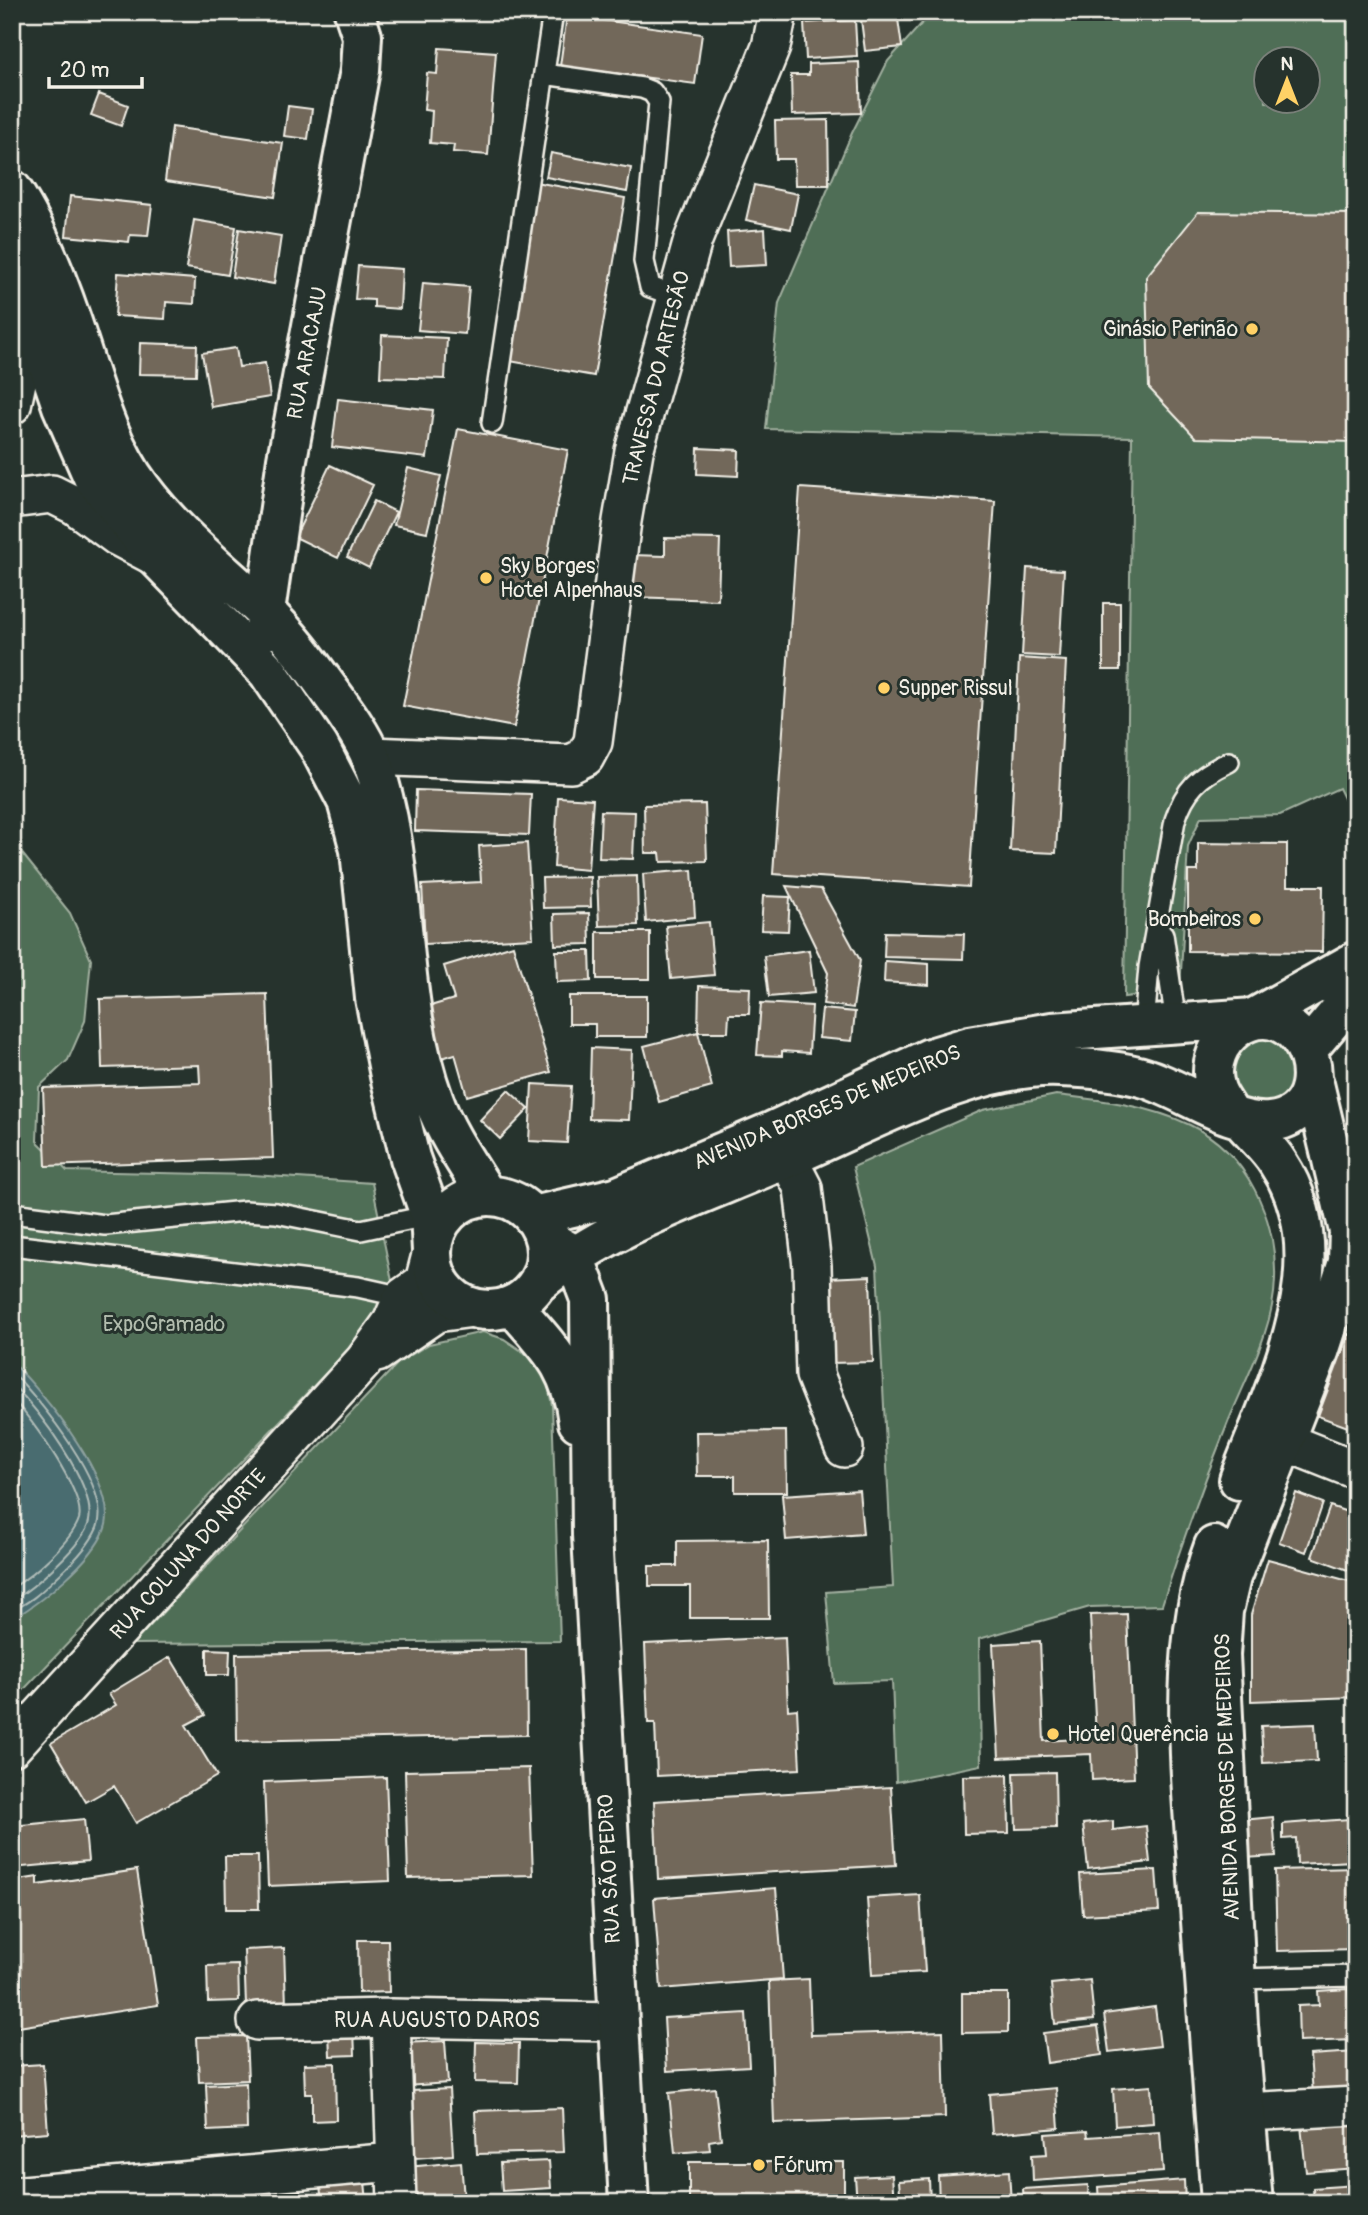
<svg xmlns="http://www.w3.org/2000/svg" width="1368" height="2215" font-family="Pangolin,sans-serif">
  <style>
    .green { fill: #506e57; stroke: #a2b0a0; stroke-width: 2; fill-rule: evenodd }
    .water { fill: #496c6f; stroke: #8da19f; stroke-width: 2 }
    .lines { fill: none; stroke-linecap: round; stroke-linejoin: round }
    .shore { stroke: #b0bcb8; stroke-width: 2 }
    .building { fill: #72675a; stroke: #f4f1e8; stroke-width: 2 }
    .lane-casing { stroke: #f4f1e8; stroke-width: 24 }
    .street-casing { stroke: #f4f1e8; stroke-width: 42 }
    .secondary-casing { stroke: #f4f1e8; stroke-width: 44 }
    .lane { stroke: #26332d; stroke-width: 19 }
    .street { stroke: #26332d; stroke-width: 37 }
    .secondary { stroke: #26332d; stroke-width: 38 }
    .poi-dot { fill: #ffd166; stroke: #26332d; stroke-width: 2.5 }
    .labels { text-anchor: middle; stroke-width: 6; stroke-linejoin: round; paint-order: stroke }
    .poi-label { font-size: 21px; fill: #f4f1e8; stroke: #26332d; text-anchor: start }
    .street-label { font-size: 21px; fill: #f4f1e8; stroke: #26332d }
    .park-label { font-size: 21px; fill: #b2bdae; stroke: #26332d }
  </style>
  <rect width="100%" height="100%" fill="#26332d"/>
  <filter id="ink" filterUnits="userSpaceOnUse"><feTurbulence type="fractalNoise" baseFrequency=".0143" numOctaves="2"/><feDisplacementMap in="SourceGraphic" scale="14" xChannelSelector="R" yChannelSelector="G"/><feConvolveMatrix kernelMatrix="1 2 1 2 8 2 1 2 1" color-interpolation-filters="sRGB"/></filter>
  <g filter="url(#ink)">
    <path class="green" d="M932,12H1356V823L1339,788L1280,815L1201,817L1188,846L1180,990L1124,997L1132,437L766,429L779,303L852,133L888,61ZM1266,60H1308V102H1266Z
      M12,841L70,913L91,960L85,1021L68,1060L39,1087L37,1141L67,1171L253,1175L372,1183L394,1291L346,1352L12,1702Z
      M1268,1035L1289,1046L1297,1080C1293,1086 1289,1095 1283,1099C1267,1113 1242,1101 1232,1087C1231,1048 1231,1048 1268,1035Z
      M1056,1095C1101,1100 1149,1105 1190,1125C1247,1152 1277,1219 1275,1279C1274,1328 1247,1376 1229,1420C1204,1481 1182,1542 1162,1605L1090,1607L979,1639L981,1765L896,1782L892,1681L834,1683L826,1592L893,1587L877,1266L853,1167L983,1110Z
      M483,1332L504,1339L544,1366L552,1405L560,1641L133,1644L398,1363L429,1344Z"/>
    <path class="water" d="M12,1362C42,1392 123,1487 104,1531C91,1562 44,1599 16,1617H12Z"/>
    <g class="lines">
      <path class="shore" d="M12,1372C39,1399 114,1489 97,1528C90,1544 72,1563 60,1574C45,1588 31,1603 12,1610
        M12,1384C38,1410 96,1484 89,1521C85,1544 33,1588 12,1601
        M12,1399C31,1417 86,1494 79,1519C72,1541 32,1576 12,1588"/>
    </g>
    <path class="building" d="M809,12H847L848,16L809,17Z
      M860,12H897L902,47L865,51Z
      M567,15L702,34L695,84L560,66Z
      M855,20L857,56L806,59L804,23Z
      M439,48L496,52L488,155L453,152L454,145L430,143L432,111L424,110L427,73L437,74Z
      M859,62L861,113L792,115L791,75H809V64Z
      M99,94L128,105L121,126L91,115Z
      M288,106L312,109L308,139L284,136Z
      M828,120L829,185H795L794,159H776L775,121Z
      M172,127L283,143L275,197L165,181Z
      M551,153L631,168L627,192L546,177Z
      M535,182L625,198L594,376L504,360Z
      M754,185L798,194L791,229L746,220Z
      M70,196L152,205L148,236L130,235L129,242L66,236Z
      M1198,212L1356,214V442L1196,438L1149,388L1146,277Z
      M194,220L236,227L228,275L186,268Z
      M239,229L281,236L274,284L232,277Z
      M765,229L767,265L729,267L727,232Z
      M358,266L402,269L400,309L374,307V300L355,299Z
      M118,273L195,279L194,304L166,302L165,319L115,316Z
      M423,283L469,287L465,334L418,330Z
      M382,335L447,338L445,379L380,377Z
      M140,343L197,345L196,375L139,374Z
      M236,348L239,367L265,363L270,397L211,407L202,353Z
      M338,399L433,410L427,458L332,447Z
      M458,429L568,450L514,727L403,706Z
      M698,448L739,450L738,476L697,474Z
      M330,465L373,485L338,558L295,537Z
      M408,468L441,476L427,532L394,525Z
      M800,488L995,501L969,887L773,874Z
      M374,501L396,512L369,568L347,557Z
      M665,538L720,539L718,600L631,597L632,555L665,556Z
      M1027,568L1064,570L1059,657L1022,655Z
      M1103,603H1120V670H1103Z
      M1019,658L1066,661L1056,853L1010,851Z
      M416,790L531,794L529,835L415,831Z
      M558,797L593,799L588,870L554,867Z
      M705,804L707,861L661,862L660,853H645L644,805Z
      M601,811L635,812L633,859L599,858Z
      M527,843L533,938L425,944L422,885L481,882L479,846Z
      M1198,843L1287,844V886H1323L1322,952L1188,951V871H1198Z
      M692,870L695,917L646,922L643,874Z
      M637,876L638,925L599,926L597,877Z
      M590,877L591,907L543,908L542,878Z
      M786,886L821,889L860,960L853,1008L823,1004L828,973Z
      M763,896L790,897L788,931L761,930Z
      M589,913L590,944L555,945L554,914Z
      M709,922L714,975L671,979L666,926Z
      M597,932H650V979H597Z
      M885,932L964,934L963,959L884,957Z
      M513,945L551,1072L467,1096L455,1054L442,1058L427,1007L454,999L444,966Z
      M809,950L814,993L769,997L764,956Z
      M556,951H590L591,981L557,982Z
      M885,961L929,964V985L884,982Z
      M699,986L750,988L749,1014H729L728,1032H698Z
      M267,994L273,1158L46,1166L43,1088L200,1083L199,1065L102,1068L100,999Z
      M569,996H647V1037H595V1024H569Z
      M761,1003L812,1006L809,1053L782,1051V1056L757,1055Z
      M822,1009L855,1012L852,1041L819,1038Z
      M698,1032L712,1087L659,1102L644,1046Z
      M591,1048L632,1050L629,1120L589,1119Z
      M532,1084L571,1086L567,1143L529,1141Z
      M508,1090L529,1109L500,1139L480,1120Z
      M870,1276L873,1362L830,1363L827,1278Z
      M1349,1334L1356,1337V1430L1318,1416Z
      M786,1431L787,1492H735V1476H697L696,1432Z
      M859,1490L863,1534L786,1540L782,1495Z
      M1296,1493L1323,1503L1306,1552L1279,1542Z
      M1330,1506L1356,1515V1573L1312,1557Z
      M768,1540L769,1618H690V1586H649V1566H677V1541Z
      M1268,1559L1356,1583V1697L1251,1701V1615Z
      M1127,1614L1134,1778L1092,1780L1091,1754L999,1758L993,1644L1040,1641L1044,1741L1096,1738L1090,1615Z
      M785,1637L788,1710L797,1709L800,1769L657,1776L655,1723H648L645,1644Z
      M207,1649L230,1650L229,1675H207Z
      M526,1649L527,1735L237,1741L236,1654Z
      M170,1657L205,1715L186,1725L217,1776L136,1823L114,1786L86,1802L51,1743L116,1705L109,1694Z
      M1315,1724L1317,1761L1263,1763L1261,1726Z
      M529,1768L533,1875L408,1878L405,1771Z
      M1055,1772L1056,1828L1016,1829L1014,1773Z
      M1008,1775L1009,1833L964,1834L963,1776Z
      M386,1777L390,1881L268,1886L264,1782Z
      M891,1787L896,1865L658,1879L654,1801Z
      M1273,1817L1276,1856L1245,1858L1242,1820Z
      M84,1819L88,1861L12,1868V1826Z
      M1349,1819L1352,1861L1297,1864L1296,1838L1283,1839V1824Z
      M1113,1821V1830L1146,1826L1150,1862L1088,1869L1083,1824Z
      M225,1856H258L259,1909H226Z
      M1356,1868V1949L1277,1951L1275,1870Z
      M137,1870L158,2005L12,2028V1881L38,1877V1885Z
      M1156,1870L1159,1911L1083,1915L1080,1874Z
      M776,1888L783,1979L661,1989L654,1898Z
      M920,1895L925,1972L872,1975L867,1898Z
      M358,1940H388L389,1992L359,1993Z
      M284,1948L286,2005L246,2006L244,1950Z
      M238,1965L239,2001L208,2002L207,1966Z
      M809,1979L811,2035L943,2031L945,2117L774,2123L769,1981Z
      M1090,1980L1094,2020L1055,2024L1051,1984Z
      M1348,1989L1349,1998L1356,1997V2040L1299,2042L1298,2006L1319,2005L1318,1991Z
      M962,1993H1008V2032L962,2033Z
      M1155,2007L1160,2046L1109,2052L1104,2014Z
      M746,2013L749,2066L667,2071L664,2018Z
      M1098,2026L1102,2055L1047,2063L1043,2033Z
      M354,2030L355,2055L330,2056L329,2031Z
      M246,2036L248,2080L199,2082L197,2037Z
      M445,2041L448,2083L406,2086L403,2043Z
      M476,2042L519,2043L518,2083L475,2082Z
      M1356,2052V2091L1313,2094L1310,2055Z
      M335,2063L336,2120L312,2121V2094H305L304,2064Z
      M43,2064L48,2132L12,2135V2066Z
      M246,2083L247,2129L208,2131L206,2085Z
      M1151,2086L1153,2123L1115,2126L1113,2089Z
      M715,2088L721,2139L709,2141L710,2150L675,2153L669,2093Z
      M1056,2088L1059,2128L992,2134L989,2094Z
      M449,2089L453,2155L415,2158L411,2091Z
      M562,2108L564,2152L477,2154L475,2111Z
      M1356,2121V2168L1306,2172L1301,2126Z
      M1087,2131L1088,2137L1160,2132L1163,2172L1033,2181L1032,2155L1047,2154L1045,2134Z
      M549,2161L551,2188L502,2191L500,2163Z
      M461,2162L464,2198L410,2203L407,2167Z
      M689,2162H844V2203H689Z
      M1009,2171L1011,2203H939L938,2176Z
      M892,2175L894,2203H857L855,2177Z
      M929,2179L930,2203H901L899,2181Z
      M1184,2180L1185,2203H1099L1098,2187Z
      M365,2181L367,2203H322L320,2185Z
      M1088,2185L1089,2203H1024L1023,2189Z
      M1356,2185V2203H1314L1313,2188Z
      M300,2188L301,2203H255V2192Z
      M246,2192L248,2203H211L210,2196Z
      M201,2196L202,2203H170V2200Z"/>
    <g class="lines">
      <g class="lane-casing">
        <path id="lane" d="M544,74L642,88L652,92L659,102L644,261L650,287L675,296
          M492,423L553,12
          M1163,934L1176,1023
          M1144,1025L1149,967L1175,820C1185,789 1199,776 1229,762
          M12,1213L105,1225L245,1211L276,1213L361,1230L436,1214
          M12,1245L358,1287L403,1297L446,1291
          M1235,1979L1356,1976"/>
      </g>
      <g class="street-casing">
        <path id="street" d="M12,405L23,355L20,298
          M12,499L52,494L76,506L118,537L156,557
          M370,756L571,764L585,757L593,742L622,521L634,451L693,240L771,47L778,12
          M774,1132L803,1188L812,1266L815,1375L844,1448
          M377,1353L436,1313L473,1308
          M1258,1431L1356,1470
          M12,1747L364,1361L392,1322L403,1297L424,1282L432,1251
          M391,2018L397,2203
          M257,2021L391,2018L617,2022
          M1246,2112L1356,2106
          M12,2196L394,2162"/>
      </g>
      <g class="secondary-casing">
        <path id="secondary" d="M12,190C41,233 66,302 82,353C97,400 111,448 141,488C175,534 222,571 263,610C289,634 311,665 332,694C346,713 362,735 371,757C411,867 393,990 434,1101C446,1134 468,1165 487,1196
          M12,258L62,406L93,477L156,557L268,672L319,747L347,801L360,850L375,998L390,1076L410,1158L430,1214L432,1251
          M266,630L265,612L287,459L360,70L362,36L354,12
          M1307,1050L1356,992
          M432 1253a57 57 0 1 1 114 0a57 57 0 1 1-114 0Z
          M533,1216L616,1197L773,1131L930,1058L970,1046L1052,1032L1254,1018L1356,961
          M545,1238L573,1254L590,1299L592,1535L629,2203
          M538,1283C611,1223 701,1196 787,1158C865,1125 973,1063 1060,1067C1088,1068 1118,1070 1145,1078C1184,1090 1231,1126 1270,1122C1318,1117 1323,1061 1294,1032C1257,996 1202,1041 1215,1086C1217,1096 1225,1105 1230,1114
          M512,1305C548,1347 571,1365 578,1422
          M1239,1480C1275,1385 1342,1260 1278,1163C1269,1148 1254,1135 1243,1122
          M1214,1546C1176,1647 1191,1773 1198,1879C1205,1987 1213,2095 1221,2203
          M1253,2203L1238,2025L1220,1655L1223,1611L1231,1577L1320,1349L1348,1262L1349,1231L1314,1084"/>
      </g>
      <use href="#lane" class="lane"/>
      <use href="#street" class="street"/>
      <use href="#secondary" class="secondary"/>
    </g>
  </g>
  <g class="poi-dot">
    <circle cx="1252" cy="329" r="7"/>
    <circle cx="486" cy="578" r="7"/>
    <circle cx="884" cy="688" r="7"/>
    <circle cx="1255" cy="919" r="7"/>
    <circle cx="1053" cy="1734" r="7"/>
    <circle cx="759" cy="2165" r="7"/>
  </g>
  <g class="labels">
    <g class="poi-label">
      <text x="1238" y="336" text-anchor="end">Ginásio Perinão</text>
      <text x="500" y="573">Sky Borges<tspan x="500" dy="24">Hotel Alpenhaus</tspan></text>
      <text x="898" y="695">Supper Rissul</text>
      <text x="1241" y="926" text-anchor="end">Bombeiros</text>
      <text x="1067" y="1741">Hotel Querência</text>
      <text x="773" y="2172">Fórum</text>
    </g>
    <g class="street-label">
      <text transform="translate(307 353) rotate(-79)" y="7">RUA ARACAJU</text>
      <text transform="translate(656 378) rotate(-76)" y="7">TRAVESSA DO ARTESÃO</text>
      <text transform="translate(827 1107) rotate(-23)" y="7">AVENIDA BORGES DE MEDEIROS</text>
      <text transform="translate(188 1554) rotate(-48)" y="7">RUA COLUNA DO NORTE</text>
      <text transform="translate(1227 1777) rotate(-92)" y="7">AVENIDA BORGES DE MEDEIROS</text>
      <text transform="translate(609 1869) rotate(-93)" y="7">RUA SÃO PEDRO</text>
      <text x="437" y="2027">RUA AUGUSTO DAROS</text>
    </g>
    <g class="park-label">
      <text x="164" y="1331">ExpoGramado</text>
    </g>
  </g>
  <rect width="1368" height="2215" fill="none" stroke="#26332d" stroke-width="42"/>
  <rect x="21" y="21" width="1326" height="2173" fill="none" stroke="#f4f1e8" stroke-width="2.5" filter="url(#ink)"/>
  <g transform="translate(1287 80)"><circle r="33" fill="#26332d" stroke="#787f78" stroke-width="2"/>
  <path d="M0-5L12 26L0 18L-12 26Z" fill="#ffd166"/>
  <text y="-10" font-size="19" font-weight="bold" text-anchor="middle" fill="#f4f1e8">N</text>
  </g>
  <path d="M49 77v10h93v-10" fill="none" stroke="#f4f1e8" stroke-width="3.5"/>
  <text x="60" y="77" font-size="21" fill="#f4f1e8" stroke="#26332d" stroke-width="5" paint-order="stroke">20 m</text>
</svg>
